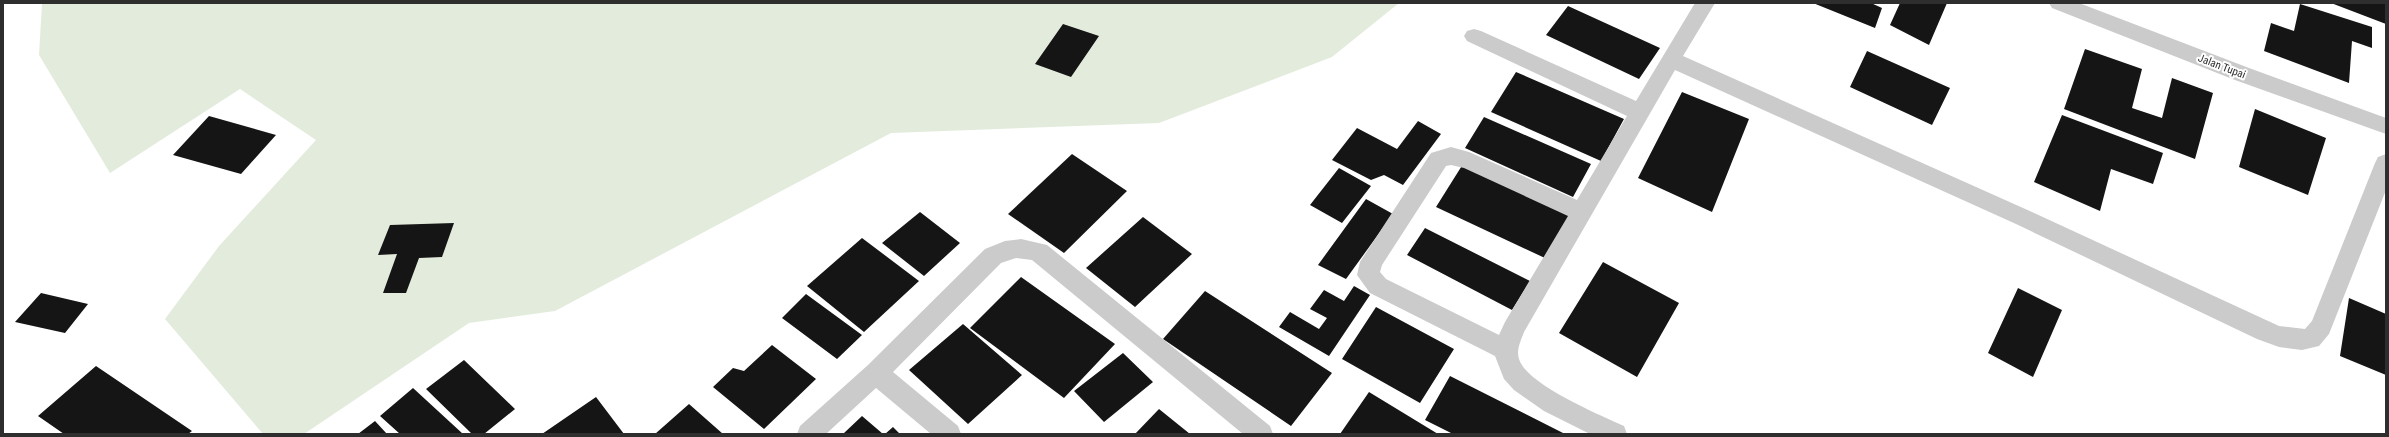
<svg xmlns="http://www.w3.org/2000/svg" width="2389" height="437" font-family="'Roboto Condensed',sans-serif">
  <style>
    .green { fill: #e3ecdc }
    .building { fill: #151515 }
    .lines { fill: none; stroke-linecap: round; stroke-linejoin: round }
    .minor { fill: #cbcbcb; fill-rule: evenodd }
    .labels { text-anchor: middle; stroke-width: 4; stroke-linejoin: round; paint-order: stroke }
    .street-label { font-size: 11px; fill: #2e2e2e; stroke: #fff }
  </style>
  <rect width="100%" height="100%" fill="#fff"/>
  <path class="green" d="M42,3H1399L1332,57L1159,123L891,133L555,311L469,323L304,434H263L165,319L219,246L316,140L240,89L110,173L39,55Z"/>
  <path class="building" d="M1813,3H1871L1882,8L1875,28Z
    M1900,3H1947L1929,45L1890,25Z
    M2331,3H2386V24Z
    M2300,4L2372,27V48L2352,41L2349,83L2264,51L2271,23L2294,31Z
    M1568,6L1660,48L1639,79L1546,35Z
    M1063,24L1099,36L1071,77L1035,64Z
    M2085,49L2142,69L2132,108L2162,118L2172,78L2213,93L2195,159L2064,109Z
    M1867,51L1950,88L1932,125L1850,87Z
    M1516,72L1624,119L1601,161L1491,112Z
    M1682,92L1749,119L1712,212L1638,178Z
    M2255,109L2326,138L2308,195L2239,167Z
    M2062,115L2163,153L2153,184L2111,169L2100,211L2034,182Z
    M209,116L276,135L241,174L173,155Z
    M1484,117L1591,164L1573,197L1465,148Z
    M1418,121L1441,134L1403,185L1384,175L1371,180L1332,160L1357,128L1397,149Z
    M1072,154L1127,191L1064,253L1008,214Z
    M1463,164L1571,213L1547,259L1436,207Z
    M1339,168L1371,186L1342,223L1310,205Z
    M1366,199L1393,214L1346,279L1318,265Z
    M920,212L960,243L924,276L882,243Z
    M1143,217L1192,254L1135,307L1086,268Z
    M454,223L442,257L419,258L406,293H383L397,254L378,255L390,225Z
    M1425,228L1530,281L1512,310L1407,255Z
    M862,238L919,281L864,332L807,286Z
    M1603,262L1679,303L1637,377L1559,333Z
    M1021,277L1115,344L1064,398L970,328Z
    M1354,286L1370,295L1329,356L1279,327L1290,312L1319,329L1327,318L1310,309L1324,290L1344,301Z
    M2018,288L2062,310L2033,377L1988,353Z
    M1205,291L1332,373L1291,426L1163,339Z
    M41,293L88,304L65,333L15,322Z
    M806,294L862,335L837,359L782,318Z
    M2349,298L2386,314V375L2340,356Z
    M1376,307L1454,349L1420,403L1342,359Z
    M963,324L1022,375L968,424L909,370Z
    M772,345L816,379L764,429L713,387L733,368L744,371Z
    M1123,353L1153,382L1104,422L1074,391Z
    M464,360L515,409L484,434H472L426,389Z
    M96,366L192,431L188,434H64L38,416Z
    M1450,376L1565,434H1453L1425,420Z
    M413,388L463,434H400L380,416Z
    M1369,392L1438,434H1340Z
    M596,397L624,434H542Z
    M689,404L723,434H655Z
    M1159,409L1190,434H1135Z
    M862,416L883,434H843Z
    M375,421L387,434H358Z
    M893,427L900,434H885Z"/>
  <g class="lines">
    <path class="minor" d="M1695,3H1715L1683,56L2032,212L2279,326L2305,329L2312,321L2375,163L2378,157L2386,154V190L2329,334L2319,346L2302,350L2279,347L2257,339L2016,224L1675,70L1524,332C1521,340 1516,350 1519,359C1526,384 1600,415 1624,426L1627,434H1590L1544,411L1514,390L1504,379L1495,356L1370,293L1357,275L1360,262L1431,153L1451,147L1469,152L1577,200L1627,116L1467,41L1464,36L1467,31L1474,29L1481,31L1636,101ZM1451,165L1464,168L1568,216L1505,322L1499,335L1386,279L1380,272L1382,265L1446,166Z
      M2049,3H2079L2249,68L2386,118V134L2235,80L2052,8Z
      M1021,239L1047,245L1270,426L1273,434H1243L1032,260L1016,258L1001,263L893,372L958,426L961,434H931L876,388L826,434H797L800,426L868,365L985,249L1005,241Z"/>
  </g>
  <g class="labels">
    <g class="street-label">
      <text transform="translate(2222 66) rotate(21)" y="4">Jalan Tupai</text>
    </g>
  </g>
  <rect width="2389" height="437" fill="none" stroke="#2e2e2e" stroke-width="8"/>
</svg>
